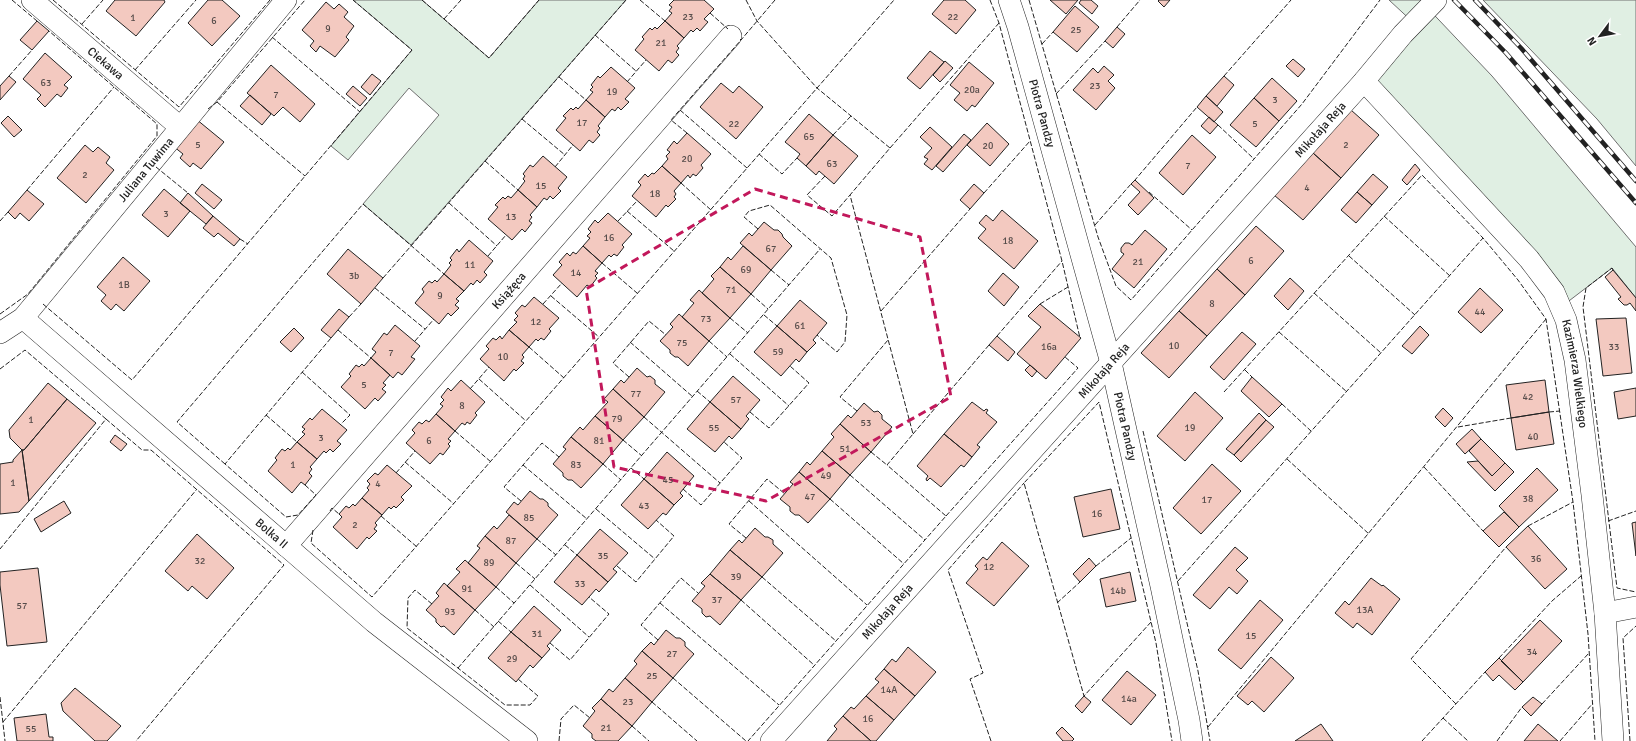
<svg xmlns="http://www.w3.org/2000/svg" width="1636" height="741" font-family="Signika,sans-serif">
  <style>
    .green { fill: #e0efe3; stroke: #6f6f6f }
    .building { fill: #f3c9c0; stroke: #222 }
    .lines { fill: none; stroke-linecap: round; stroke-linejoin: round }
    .street-casing { stroke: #222; stroke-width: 22 }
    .street { stroke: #fff; stroke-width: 21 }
    .rail-casing { stroke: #222; stroke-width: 4.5 }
    .rail { stroke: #fff; stroke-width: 3; stroke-dasharray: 9; stroke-linecap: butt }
    .fence { stroke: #222; stroke-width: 1; stroke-dasharray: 5 2; stroke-linecap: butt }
    .marked { fill: none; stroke: #c2185b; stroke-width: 3; stroke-dasharray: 8 5; stroke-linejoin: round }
    .labels { text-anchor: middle; stroke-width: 3; stroke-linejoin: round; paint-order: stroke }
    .number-label { font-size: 10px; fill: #564c4a }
    .street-label { font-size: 12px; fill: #222; stroke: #fff }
  </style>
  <rect width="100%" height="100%" fill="#fff"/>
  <path class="green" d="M353,0H422L489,58L539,0H626L411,245L363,204L439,115L409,88L348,160L331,146L412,50Z
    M1389,0H1420L1492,76L1636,247V298L1612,268L1561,307L1364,81L1416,25Z
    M1483,0H1636V166L1597,119Z"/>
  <path class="building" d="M115,0H164L165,2L136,36L106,11Z
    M208,0H222L240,16L212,46L188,23Z
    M674,0H704L714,9L704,19L708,22L700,31L697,28L693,32L691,30L684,38L665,21L672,13L669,11L672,7L669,5Z
    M944,0H965L976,10L956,34L932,14Z
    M1050,0H1078L1066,14Z
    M1081,0H1091L1098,6L1092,14L1079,3Z
    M1159,0H1170L1164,7L1158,1Z
    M326,2L334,9L339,4L348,12L344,17L354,26L346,37L349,40L335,57L320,46L316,52L310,46L314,41L302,30Z
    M1075,6L1099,27L1077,52L1053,32Z
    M37,21L49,31L32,50L20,40Z
    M665,21L684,38L677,46L679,48L676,52L679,55L672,63L668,60L659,71L635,50L644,39L642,37L650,28L652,30L655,27L657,29Z
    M1117,27L1125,34L1113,48L1105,41Z
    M930,51L944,62L920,89L907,78Z
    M45,53L72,77L64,85L68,88L61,97L57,94L45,107L37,99L41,95L23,79Z
    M1293,59L1305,69L1298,77L1286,66Z
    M945,61L953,68L940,82L933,75Z
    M969,62L994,83L975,107L972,105L967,111L954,100L960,93L950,85Z
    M271,65L315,104L300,122L283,107L274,116L247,93Z
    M1104,66L1114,75L1108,81L1115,88L1096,110L1073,90L1093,68L1098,73Z
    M611,67L635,88L625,99L629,102L621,110L618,107L615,111L612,109L605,117L586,100L593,92L590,90L593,87L591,85L598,76L600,78Z
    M372,74L381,81L370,95L361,87Z
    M9,76L16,82L0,100V86Z
    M1224,76L1234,85L1217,106L1206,96Z
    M1272,78L1297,101L1279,121L1254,98Z
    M721,83L733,93L739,86L763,107L736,139L700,107Z
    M353,86L367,98L360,106L346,94Z
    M250,95L271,114L262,125L240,106Z
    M1206,96L1223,112L1214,122L1197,107Z
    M1254,98L1279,121L1256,147L1230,125Z
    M586,100L605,117L598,126L600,128L597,132L600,135L593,143L589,140L580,151L556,130L566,118L563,116L571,108L573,110L576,107L578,109Z
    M1351,110L1379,135L1341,178L1313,153Z
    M809,114L833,135L806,166L797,158L800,154L785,142Z
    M8,116L22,130L14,137L1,123Z
    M1209,117L1218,125L1210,134L1201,126Z
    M196,119L224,142L201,169L193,163L190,167L180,158L183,154L173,146Z
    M987,123L1009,144L990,166L967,145Z
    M930,127L952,147L932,170L924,164L928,159L924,157L932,148L920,137Z
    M687,133L711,154L701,165L703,168L696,176L693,174L690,178L688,175L681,183L662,166L668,159L666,156L670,152L667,150L674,141L677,144Z
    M964,134L971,140L943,172L936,166Z
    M833,135L858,156L834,184L819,171L816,175L806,166Z
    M1192,135L1216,157L1183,195L1159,173Z
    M85,145L93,152L98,147L110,157L106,163L114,170L86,203L57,178Z
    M1313,153L1341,178L1303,220L1274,195Z
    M543,156L567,177L558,188L561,191L553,199L550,196L547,200L544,198L537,207L518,190L525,181L523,179L525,176L523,174L530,165L533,167Z
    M1415,164L1420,170L1407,185L1402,180Z
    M662,166L681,183L674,191L676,194L674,197L676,199L668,207L666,205L656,217L632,196L641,185L638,182L645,174L648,177L652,173L654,174Z
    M1373,174L1388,187L1372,205L1357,192Z
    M1135,180L1154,198L1138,215L1128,205L1140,192L1131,184Z
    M202,184L222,200L214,209L195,193Z
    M974,184L984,193L970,209L960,200Z
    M164,189L190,211L168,237L142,215Z
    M27,190L44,204L29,221L20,213L15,219L8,212Z
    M518,190L537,207L530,215L532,217L529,221L532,223L525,232L522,229L512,240L488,219L498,207L495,205L503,197L505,199L508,196L511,198Z
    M1357,192L1372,205L1356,223L1341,210Z
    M188,193L213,216L206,224L180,203Z
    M1002,210L1038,241L1014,269L978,238L986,229L979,223L986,215L993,221Z
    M608,213L632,234L622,245L624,247L617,256L614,254L611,257L609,255L602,263L583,246L590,238L587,236L591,232L588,229L595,220L598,223Z
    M213,216L240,239L234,246L218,233L214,237L203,228Z
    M764,222L774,230H778L782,234L783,237L792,246L771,270L740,243L749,233L752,236Z
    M1256,226L1284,251L1245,295L1217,269Z
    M1145,230L1167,249L1134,288L1112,269L1124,254L1121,252V248L1125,243H1129L1132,245Z
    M469,240L493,261L484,272L487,275L480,283L477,280L473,285L471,283L464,291L444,274L451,265L449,263L452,260L450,258L457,249L459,252Z
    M583,246L602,263L595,271L598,273L595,276L597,278L590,287L587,285L577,297L553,275L562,265L559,262L567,253L570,256L573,252L576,254Z
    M743,246L771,270L751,294L720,267L728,257L731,260Z
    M348,249L383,278L361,304L327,274Z
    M123,257L150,281L124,311L116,304L111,310L101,301L106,295L97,287Z
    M720,267L751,294L730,318L702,293L714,279L711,276Z
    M1217,269L1245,295L1207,336L1179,311Z
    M1613,270L1636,298V311L1630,303L1627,305H1624L1618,299L1621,297L1605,277Z
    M1003,273L1019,287L1004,306L988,291Z
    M444,274L464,291L456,299L459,301L455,305L459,308L451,316L448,313L439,324L415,303L424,292L422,289L429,281L432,283L435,280L437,282Z
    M1290,278L1304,291L1288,310L1274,296Z
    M1480,288L1503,310L1481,333L1458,312Z
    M699,290L730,318L709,341L682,317L694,303L690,300Z
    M534,297L559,318L549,329L551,331L544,340L541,338L538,341L536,339L529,347L509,330L517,322L514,320L518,316L515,313L522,305L525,307Z
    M800,300L827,323L813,340L816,343L807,352L777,326Z
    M1040,304L1081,338L1046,379L1017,354L1041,327L1028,316Z
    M339,309L349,317L331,338L321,330Z
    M1179,311L1207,336L1169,378L1141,353Z
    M679,314L709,341L688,366L678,357H675L670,353V350L660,341L673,327L670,324Z
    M1626,318L1632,373L1603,376L1596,319Z
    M395,325L420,346L411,357L415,359L402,375L398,372L393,378L371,358L376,352L372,349L384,333L387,335Z
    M777,326L807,352L799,362L796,359L781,376L754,352Z
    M1420,326L1429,335L1412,354L1402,346Z
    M294,328L304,338L291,352L280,342Z
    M509,330L529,347L522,355L524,357L521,361L524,363L516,371L514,369L504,381L480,359L489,349L486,346L493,338L496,340L500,336L502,339Z
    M1242,332L1256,344L1224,380L1210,367Z
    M997,336L1015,352L1008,361L989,345Z
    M371,358L390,375L383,383L386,385L382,389L386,392L378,401L375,398L365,409L341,387L351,376L349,374L356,365L359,367L362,364L364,366Z
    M1030,365L1037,371L1032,377L1025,370Z
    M637,368L647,377L650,376L655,380V384L665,392L644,417L613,389L621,380L624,383Z
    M733,376L760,400L746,416L749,419L741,429L710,402Z
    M1252,377L1282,404L1269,417L1241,391Z
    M461,380L485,402L475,413L477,415L470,424L467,422L465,425L462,423L455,431L436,414L443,406L440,404L444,400L441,397L448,388L451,391Z
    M1545,380L1549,412L1511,418L1506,385Z
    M48,383L67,399L24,450H22L10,438L9,430Z
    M1636,388V416L1618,419L1614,392Z
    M613,389L644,417L623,440L595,416L608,402L604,399Z
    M1195,392L1223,418L1185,461L1157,436Z
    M67,399L96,423L29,501L22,450H24Z
    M710,402L741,429L732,439L729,436L715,452L687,429Z
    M972,402L984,411L986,409L988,410L986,413L997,422L977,445L980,447L972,457L944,434Z
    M864,403L874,412L878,411L882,415V419L892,427L871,452L840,424L848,415L851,418Z
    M1443,408L1453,418L1445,427L1435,417Z
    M322,409L347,430L337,441L341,444L333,452L330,449L326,453L324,451L317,459L297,442L305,434L302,432L305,429L302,427L310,418L312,420Z
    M1549,412L1554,444L1516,450L1511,418Z
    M1259,413L1266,420L1234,455L1226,449Z
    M436,414L455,431L448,439L451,441L448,444L450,446L443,455L440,453L430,464L406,443L415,433L412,430L419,422L422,424L426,420L429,422Z
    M595,416L623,440L603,464L571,437L580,427L583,430Z
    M1266,420L1274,427L1241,462L1234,455Z
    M840,424L871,452L850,475L822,451L834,437L831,434Z
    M1472,429L1481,439L1465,454L1456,444Z
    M944,434L972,457L964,467L961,465L941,487L930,478L927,481L926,479L928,476L917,466Z
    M115,435L127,444L121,451L110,442Z
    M571,437L603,464L581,488L572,480H568L563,476V473L553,464L566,449L563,447Z
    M1481,439L1505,463L1492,476L1469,451Z
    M297,442L317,459L310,467L312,469L309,473L312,476L305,485L301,482L292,493L268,471L277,460L275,458L282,449L285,451L288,448L290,450Z
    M22,450L29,501L19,512L0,514V464L13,462V460Z
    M822,451L850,475L830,499L799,472L807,462L810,465Z
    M667,452L694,476L680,493L683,496L674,505L644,479Z
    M1478,461L1492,476L1505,463L1514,472L1495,491L1467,462Z
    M1212,464L1241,491L1201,534L1173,508Z
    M387,465L412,486L401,497L404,500L396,508L394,506L391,509L389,507L382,515L362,498L369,490L367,488L370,484L367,481L375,473L378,475Z
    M1537,468L1558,490L1519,527L1499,506Z
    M799,472L830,499L808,523L799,515H795L790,511V507L780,499L793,484L790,482Z
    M644,479L674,505L666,515L663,513L648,529L621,505Z
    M1111,489L1120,529L1083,537L1074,497Z
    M530,491L540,499H543L548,503V506L558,515L537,539L506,512L514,502L518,505Z
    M362,498L382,515L375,523L377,525L374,529L377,531L369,539L367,537L357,549L333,527L342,517L339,514L346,506L349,508L353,504L355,506Z
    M64,501L71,513L41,532L34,519Z
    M1504,512L1519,527L1499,547L1483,531Z
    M509,515L537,539L516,563L485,536L494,526L497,529Z
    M1636,522V556L1632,523Z
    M1528,526L1567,569L1545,589L1506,547Z
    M755,528L765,537H768L773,540V544L783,553L762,577L730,550L739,540L742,543Z
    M600,529L628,553L613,569L617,572L608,582L577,555Z
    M197,534L234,568L207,599L192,586L188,591L165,571Z
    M485,536L516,563L496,587L468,563L480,548L477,546Z
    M1002,542L1029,566L994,606L966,583L978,569L975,566L983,557L987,560Z
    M1235,547L1248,558L1236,570L1248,581L1237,594L1229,587L1210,609L1193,595Z
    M730,550L762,577L741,600L710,574Z
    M577,555L608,582L599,592L596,589L582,605L554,582Z
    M1089,558L1096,566L1080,582L1073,574Z
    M465,560L496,587L475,610L447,586L460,572L456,569Z
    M38,568L47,642L7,646L0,585V572Z
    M1130,572L1136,601L1106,607L1100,579Z
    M710,574L741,600L720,625L710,616L706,617L702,613V609L692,601L705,586L701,583Z
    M1371,578L1382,586L1383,585L1400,599L1372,635L1357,623L1353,628L1335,613L1345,601L1349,605Z
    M444,583L475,610L454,635L444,626L441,627L436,622V619L426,610L439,596L436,593Z
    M1260,600L1283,620L1241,669L1218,650Z
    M534,606L561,630L547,646L550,649L542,658L511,632Z
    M1540,620L1562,641L1523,682L1501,661Z
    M666,630L676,638H680L685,642V646L694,654L673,678L642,651L651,642L654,645Z
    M511,632L542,658L533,668L530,665L516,682L488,658Z
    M908,647L936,672L915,696L884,669L892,659L896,662Z
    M642,651L673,678L652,702L625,678L637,664L634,661Z
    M1271,657L1294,678L1264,712L1252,701L1248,705L1237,696Z
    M1499,658L1523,682L1515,690L1499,675L1493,681L1485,672Z
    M884,669L915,696L894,720L866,696L879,682L875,679Z
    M1127,671L1156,695L1131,725L1102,700Z
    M625,678L652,702L632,726L601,699L609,689L613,692Z
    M75,688L121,726L107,741H95L63,711L61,703Z
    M866,696L894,720L876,741H871L843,716L851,707L854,709Z
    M1084,696L1091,702L1082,713L1075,706Z
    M1533,697L1542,704L1531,716L1522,707Z
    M601,699L632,726L618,741H596L592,738V734L583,726L595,711L592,708Z
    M46,714L49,737H53V741H17L14,718Z
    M843,716L871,741H827L837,729L834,726Z
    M1321,724L1333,741H1295Z
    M1538,724L1558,741H1524Z
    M1062,727L1074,739L1072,741H1063L1056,733Z"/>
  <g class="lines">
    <g class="street-casing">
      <g id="street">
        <path id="s1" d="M32,0L180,127"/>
        <path id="s2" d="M1009,0L1018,27L1111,363L1161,586L1189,720L1192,741"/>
        <path id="s3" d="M1364,81L1529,259L1554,292L1566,320L1575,360L1592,495L1605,613L1613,741"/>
        <path id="s4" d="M23,318L374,622L527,741"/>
        <path id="s5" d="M0,333L23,318L286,0"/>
        <path id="s6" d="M286,546L731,36"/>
        <path d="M1605,613L1636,607"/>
        <path id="s7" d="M771,741L1364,81L1403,34L1436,0"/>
      </g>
    </g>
    <use href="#street" class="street"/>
    <g class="rail-casing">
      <path id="rail" d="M1454,0L1506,53L1636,203
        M1475,0L1521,48L1636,181"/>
    </g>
    <use href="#rail" class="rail"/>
    <path class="fence" d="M12,0L37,21
      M53,0L179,107L270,0
      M422,0L489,58L539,0
      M640,0L665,21
      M746,0L757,21L817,88L890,148L850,195L913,434L887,465L946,516L748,741
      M990,0L999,23L1062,261L1080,338
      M1029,0L1098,237L1116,286L1131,300L1302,104L1380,0
      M710,13L728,29
      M444,19L461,0
      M82,24L103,0
      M1117,27L1140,0
      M595,35L636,71
      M272,37L360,112
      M740,39L741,40L775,0
      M1042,44L1053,32
      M135,70L196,0
      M9,76L32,50
      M1224,76L1291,0
      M559,77L586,100
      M627,82L646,60
      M1056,94L1105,41
      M217,102L305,176
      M208,109L217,102L305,0
      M680,110L747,168
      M522,119L565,155
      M1218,125L1254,159
      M687,133L671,120L741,40
      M833,135L851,116
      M890,148L999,23
      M759,154L782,174L797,158
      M485,161L518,190
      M156,167L188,193
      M555,167L573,145
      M825,176L807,195L832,216L850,195
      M1136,181L1135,180L1197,107
      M681,183L711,210
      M27,190L114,87
      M1149,192L1192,230
      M984,193L1030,141
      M449,203L497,246
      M627,211L674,251
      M1384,216L1450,276
      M0,221L8,212
      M618,221L637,201
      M1095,225L1131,184
      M758,229L744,217L749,211L770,205L831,258L847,315L845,342L837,352L817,335
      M240,239L248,244
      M488,256L506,235
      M1349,256L1415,315
      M602,263L637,293
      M771,270L789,285
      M1613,270L1612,268L1586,288L1583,307L1617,588L1636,592
      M383,278L626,0
      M375,288L425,329
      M1314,293L1381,353
      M751,294L768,309
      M551,296L599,337
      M43,304L132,380L412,50L353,0
      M543,304L562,283
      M1040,304L1068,287
      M881,311L970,209
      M0,314L28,294L157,136V124L49,31
      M764,315L777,326
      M349,317L361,304
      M730,318L748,333
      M338,330L371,358
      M1279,332L1347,392
      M997,336L1062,261
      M415,341L434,319
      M709,341L727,357
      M630,342L693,397
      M529,347L564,378
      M730,354L789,406
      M0,369L25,350L106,419L0,549
      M1245,370L1252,377
      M302,372L350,415L340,425
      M629,377L613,363L649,321L666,335
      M479,379L526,421
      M470,389L489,367
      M697,391L710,402
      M1224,392L1422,175L1483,238L1518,280L1546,319L1573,502L1588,634L1595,741
      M1282,404L1311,431
      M857,411L840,397L888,340
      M750,412L769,428L809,383L790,366
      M1549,412L1560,411
      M266,415L297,442
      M644,417L720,483
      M106,419L142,450H151L284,565L136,741
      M1458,427L1511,418
      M455,431L491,462
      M1143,431L1198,671L1210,741
      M913,434L989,345
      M623,440L642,456
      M871,452L887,465
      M1287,459L1369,534
      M405,462L454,504
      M225,464L177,422L363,204L444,274
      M603,464L621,480
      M523,465L587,519
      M1424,467L1483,531
      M631,468L644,479
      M396,473L415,451
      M850,475L925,540
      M305,485L316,495L298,515L286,517L225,464L331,338
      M683,489L701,505L742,458L724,442
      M830,499L904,564
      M521,501L504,487L542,443L559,457
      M749,501L867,605
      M596,509L655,559
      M330,511L332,508L339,514
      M381,516L417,547
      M946,516L1078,368L1065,357
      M1608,521L1636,511
      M1528,526L1573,502
      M313,530L311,543L372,597L894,0
      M746,538L729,524L767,479L785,494
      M537,539L556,555
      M565,545L577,555
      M516,563L535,579
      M617,566L636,582L674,536L656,520
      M1096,566L1131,538
      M762,577L836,641
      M1178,581L1483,238
      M530,585L589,637
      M496,587L514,603
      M741,600L814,665
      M660,603L779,705
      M1057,603L1080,582
      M432,604L415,590L408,598L407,628L505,705H530L538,696L518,679
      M475,610L494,627
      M498,621L511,632
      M1151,622L1084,696L1024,483L1099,402L1156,643L1172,741
      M658,640L641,625L681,578L698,593
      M550,643L570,660L609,614L589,597
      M1499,658L1552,601L1581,576
      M458,668L820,249
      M673,678L746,741
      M0,697L5,741
      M652,702L697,741
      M1456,704L1411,659L1506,547
      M1542,704L1589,653
      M1443,718L1468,741
      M3,722L197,489
      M632,726L649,741
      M1208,727L1546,319
      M559,741L561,719L574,705L590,718
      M991,741L970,679L983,673L948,570L1024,483
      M1422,741L1485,672
      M1497,741L1522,707
      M1560,741L1593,703
      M1630,741L1623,638L1636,626"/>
  </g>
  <path class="marked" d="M755,189L920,237L951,397L766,501L614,467L586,289Z"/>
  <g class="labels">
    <g class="number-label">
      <text x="688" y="20">23</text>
      <text x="953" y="20">22</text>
      <text x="133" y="21">1</text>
      <text x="214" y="24">6</text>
      <text x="328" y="32">9</text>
      <text x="1076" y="33">25</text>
      <text x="661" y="46">21</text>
      <text x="46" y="86">63</text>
      <text x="1095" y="89">23</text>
      <text x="972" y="93">20a</text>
      <text x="612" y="95">19</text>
      <text x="276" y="98">7</text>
      <text x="1275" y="103">3</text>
      <text x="582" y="126">17</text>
      <text x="734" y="127">22</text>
      <text x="1255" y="127">5</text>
      <text x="809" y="140">65</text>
      <text x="198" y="148">5</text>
      <text x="1346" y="148">2</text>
      <text x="988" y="149">20</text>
      <text x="687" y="162">20</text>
      <text x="832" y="167">63</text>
      <text x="1188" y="169">7</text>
      <text x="85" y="178">2</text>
      <text x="541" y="189">15</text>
      <text x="1307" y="191">4</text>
      <text x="655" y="197">18</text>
      <text x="166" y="217">3</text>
      <text x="511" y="220">13</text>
      <text x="609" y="241">16</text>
      <text x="1008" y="244">18</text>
      <text x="771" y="252">67</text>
      <text x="1251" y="264">6</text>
      <text x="1138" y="265">21</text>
      <text x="470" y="268">11</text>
      <text x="746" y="273">69</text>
      <text x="576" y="276">14</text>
      <text x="354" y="279">3b</text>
      <text x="124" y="288">1B</text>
      <text x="731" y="293">71</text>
      <text x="440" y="299">9</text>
      <text x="1212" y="307">8</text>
      <text x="1480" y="315">44</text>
      <text x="706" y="322">73</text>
      <text x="536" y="325">12</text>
      <text x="800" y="329">61</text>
      <text x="682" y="346">75</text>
      <text x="1174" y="349">10</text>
      <text x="1049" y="350">16a</text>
      <text x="1614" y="350">33</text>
      <text x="778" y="355">59</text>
      <text x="391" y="356">7</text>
      <text x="503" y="360">10</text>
      <text x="364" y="388">5</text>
      <text x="636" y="397">77</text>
      <text x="1528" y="400">42</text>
      <text x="736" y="403">57</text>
      <text x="462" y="409">8</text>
      <text x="617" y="422">79</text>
      <text x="31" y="423">1</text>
      <text x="866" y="426">53</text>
      <text x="714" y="431">55</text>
      <text x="1190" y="431">19</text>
      <text x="1533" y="440">40</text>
      <text x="321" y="441">3</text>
      <text x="429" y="444">6</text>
      <text x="599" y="444">81</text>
      <text x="845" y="452">51</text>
      <text x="293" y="468">1</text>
      <text x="576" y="468">83</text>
      <text x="826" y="479">49</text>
      <text x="668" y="483">45</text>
      <text x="13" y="486">1</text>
      <text x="378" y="487">4</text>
      <text x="810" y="500">47</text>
      <text x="1528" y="502">38</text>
      <text x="1207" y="503">17</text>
      <text x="644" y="509">43</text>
      <text x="1097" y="517">16</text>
      <text x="529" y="521">85</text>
      <text x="355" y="528">2</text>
      <text x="511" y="544">87</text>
      <text x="603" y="559">35</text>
      <text x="1536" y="562">36</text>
      <text x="200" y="564">32</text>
      <text x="489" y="566">89</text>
      <text x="989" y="570">12</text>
      <text x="736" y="580">39</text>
      <text x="580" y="587">33</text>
      <text x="467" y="592">91</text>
      <text x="1118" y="594">14b</text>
      <text x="717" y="603">37</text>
      <text x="22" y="609">57</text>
      <text x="1365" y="613">13A</text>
      <text x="450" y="615">93</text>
      <text x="537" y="637">31</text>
      <text x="1251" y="639">15</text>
      <text x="1532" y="655">34</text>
      <text x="672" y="657">27</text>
      <text x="512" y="662">29</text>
      <text x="652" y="679">25</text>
      <text x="889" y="693">14A</text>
      <text x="1129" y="702">14a</text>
      <text x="628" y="705">23</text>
      <text x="868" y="722">16</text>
      <text x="606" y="731">21</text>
      <text x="31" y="732">55</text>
    </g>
    <g class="street-label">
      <text dy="4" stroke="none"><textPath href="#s1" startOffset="97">Ciekawa</textPath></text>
      <text dy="4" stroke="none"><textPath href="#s2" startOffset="118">Piotra Pandzy</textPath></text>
      <text dy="4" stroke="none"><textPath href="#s7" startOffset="822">Mikołaja Reja</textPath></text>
      <text dy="4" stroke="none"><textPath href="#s5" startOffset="220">Juliana Tuwima</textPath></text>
      <text dy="4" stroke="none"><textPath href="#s6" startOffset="339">Książęca</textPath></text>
      <text dy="4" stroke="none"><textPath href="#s7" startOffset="498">Mikołaja Reja</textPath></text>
      <text dy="4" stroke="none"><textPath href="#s3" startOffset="369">Kazimierza Wielkiego</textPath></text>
      <text dy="4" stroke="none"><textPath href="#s2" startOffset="442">Piotra Pandzy</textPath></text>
      <text dy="4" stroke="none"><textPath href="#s4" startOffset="329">Bolka II</textPath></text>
      <text dy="4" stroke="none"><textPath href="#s7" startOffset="174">Mikołaja Reja</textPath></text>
    </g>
  </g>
  <g transform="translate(1600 36) rotate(238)" stroke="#ffffff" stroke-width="3" paint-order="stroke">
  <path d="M0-3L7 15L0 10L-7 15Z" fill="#222222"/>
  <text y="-6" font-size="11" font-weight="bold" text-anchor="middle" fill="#222222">N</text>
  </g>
</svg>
